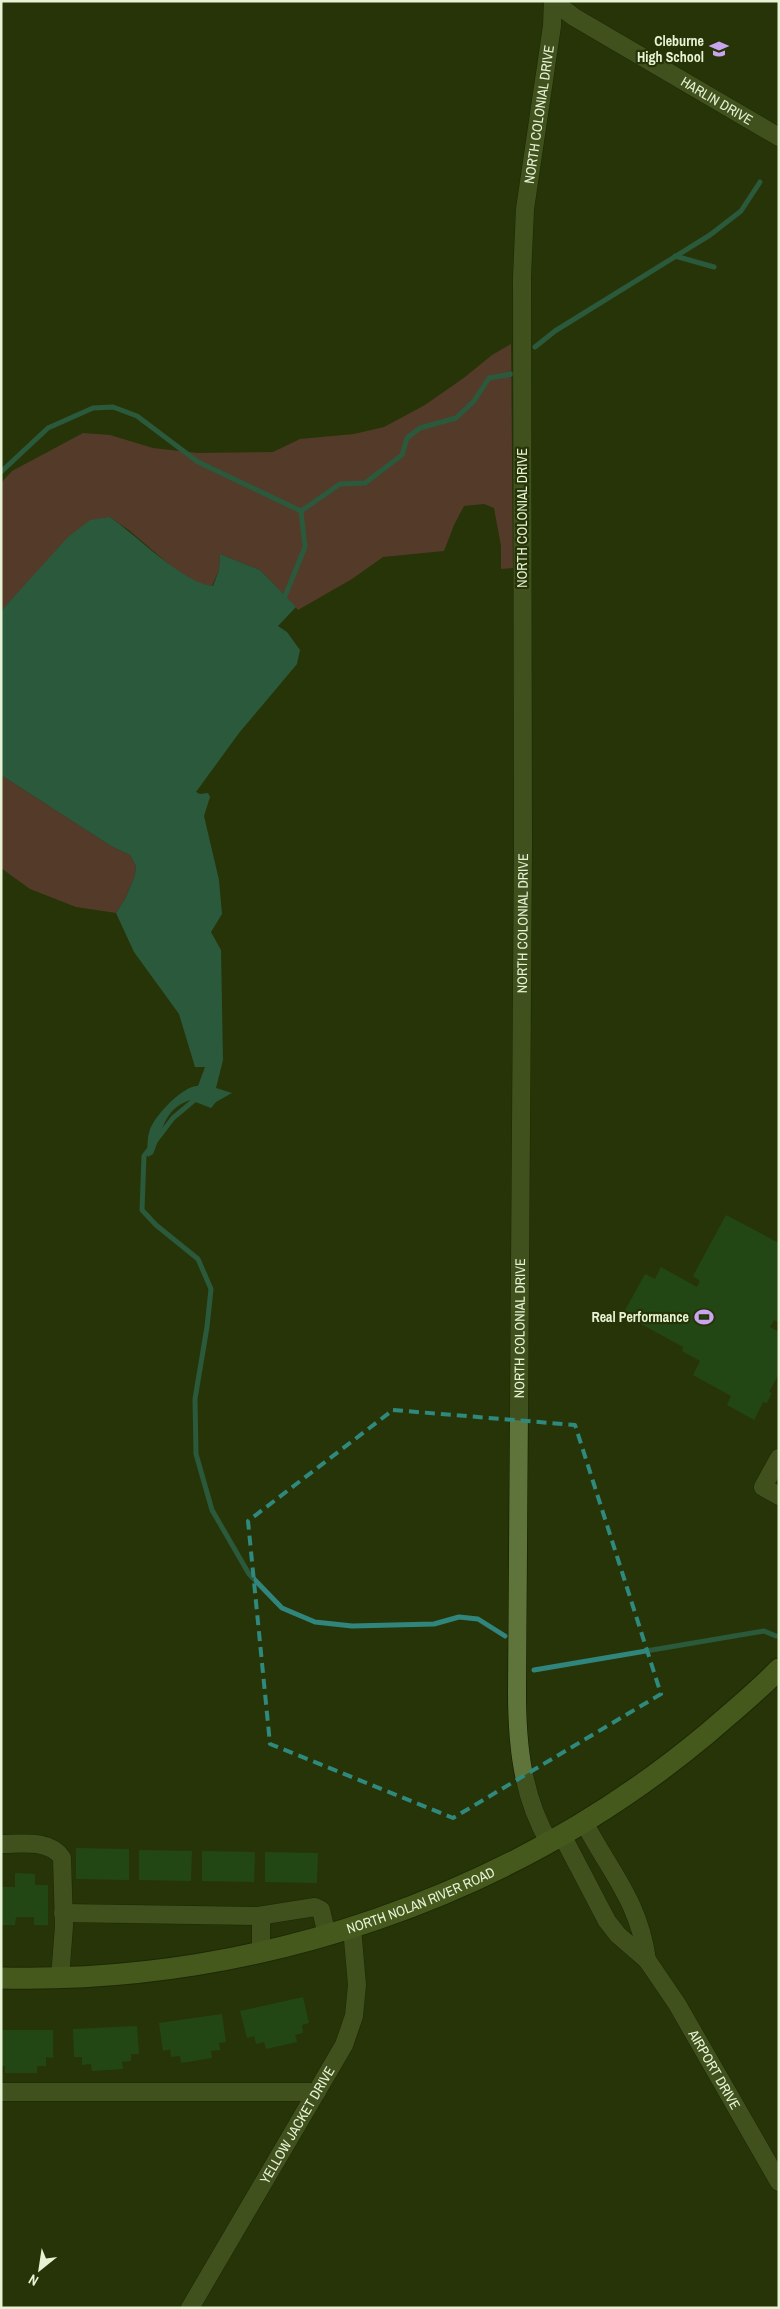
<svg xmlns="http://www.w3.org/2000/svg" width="780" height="2309" font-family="'Archivo Narrow',sans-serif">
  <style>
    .forest { fill: #8a4053 }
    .water { fill: #30857d }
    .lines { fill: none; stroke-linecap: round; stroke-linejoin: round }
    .stream { stroke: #30857d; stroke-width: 5 }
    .building { fill: #215b27 }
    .minor-casing { stroke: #111a00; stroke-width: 19 }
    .major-casing { stroke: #111a00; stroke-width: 23 }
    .minor { stroke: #5f743a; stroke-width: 18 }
    .major { stroke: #6c8639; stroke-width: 21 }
    .marked { fill: none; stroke: #2f897d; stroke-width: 4; stroke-dasharray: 10 6; stroke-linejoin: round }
    .labels { text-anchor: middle; stroke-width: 4.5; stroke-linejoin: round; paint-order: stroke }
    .poi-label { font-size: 14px; font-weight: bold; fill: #e6f3d4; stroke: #263407; text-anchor: end }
    .street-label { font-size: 14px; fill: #e6f3d4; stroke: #263407 }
  </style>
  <rect width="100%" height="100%" fill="#263407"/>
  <path class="forest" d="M511,344L513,568L501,569V546L494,508L484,504L464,506L454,525L444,551L383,557L352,579L298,610L260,570L220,554L219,570L212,586L201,585L179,573L130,531L110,517L15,596L1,611V483L12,471L83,433L110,435L153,448L198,453L273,452L300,439L354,434L384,427L425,405L465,377L492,355Z
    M1,775L111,846L130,855L136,866L135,875L126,897L116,913L76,907L30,889L1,868Z"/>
  <path class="water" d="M110,517C136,535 184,584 213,586L219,570L220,554L260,570L296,607L278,626L287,632L300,650L297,664L239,733L196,792L200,794L208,793L210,797L204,816L219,880L222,914L211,932L221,950L223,1060L216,1088L232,1093L216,1102L211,1108L190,1100C162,1110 163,1132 153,1154L148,1157C147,1148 147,1133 152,1125C158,1113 184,1085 198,1086L205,1067H195L179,1014L134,952L116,913L126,897L135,875L136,866L130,855L111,846L1,775V611L68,537L90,520Z"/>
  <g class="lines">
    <path class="stream" d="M675,256L714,267
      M535,347L555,331L710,235L741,211L760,182
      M1,472L48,428L93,408L113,407L137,416L198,462L301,511L340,484L365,483L402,455L407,438L420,428L456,418L474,401L489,378L512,374
      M283,601L305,547L301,511
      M198,1097L173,1118L144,1156L142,1210L156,1225L198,1259L211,1289L207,1327L195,1399L196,1454L212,1510L249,1574L282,1608L315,1622L352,1626L434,1624L459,1617L478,1619L505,1636
      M534,1670L764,1631L776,1636"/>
  </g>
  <path class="building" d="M726,1215L779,1243V1323L774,1320L770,1327L779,1332V1374L769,1392L772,1393L767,1403L763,1402L754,1420L727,1405L731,1396L693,1375L700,1361L682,1351L683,1347L623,1314L645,1274L655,1279L661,1267L697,1287L700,1281L693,1276Z
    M76,1848L129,1849V1880L76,1879Z
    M139,1850L192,1851L191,1881L139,1880Z
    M202,1851L255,1852L254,1882L202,1881Z
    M265,1852L318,1853L317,1883L265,1882Z
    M15,1873L35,1874V1885H48V1925H34V1917H16L15,1925H2V1887H15Z
    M303,1997L309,2023L302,2025L303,2033L295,2035L297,2042L266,2049L264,2042L256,2044L254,2036L247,2038L240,2011Z
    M222,2014L226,2042L219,2043L220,2050L211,2051L212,2058L181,2063L180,2056L171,2057L170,2049L163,2051L159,2023Z
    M137,2026L139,2054H131V2061L122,2062L123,2069L92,2071L91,2064L82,2065V2057H74L73,2029Z
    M1,2030H53V2058L46,2057V2066H37V2073H5V2066H1Z"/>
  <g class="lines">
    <g class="minor-casing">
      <g id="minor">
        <path id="s1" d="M553,1L574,17L779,137"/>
        <path d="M779,1458L763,1487L779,1496"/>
        <path d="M584,1822C610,1872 639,1901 647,1960"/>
        <path id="s2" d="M562,1835L607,1921L618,1935L647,1960L677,2004L779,2182"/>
        <path id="s3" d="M549,1842C522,1796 517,1744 517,1692L523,846L522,277L525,209L552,26L553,1"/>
        <path d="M1,1844C21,1844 50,1839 62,1858L64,1926L60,1978"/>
        <path d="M63,1913L258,1916L261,1923V1953"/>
        <path d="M258,1916L315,1907L321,1910L327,1935"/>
        <path d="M1,2092H317"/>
        <path id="s4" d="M190,2308L344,2045L354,2016L357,1985L352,1928"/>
      </g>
    </g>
    <g class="major-casing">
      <g id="major">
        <path id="s5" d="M1,1978C256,1984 512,1897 708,1733C732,1712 757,1692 779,1669"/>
      </g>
    </g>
    <use href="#minor" class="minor"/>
    <use href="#major" class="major"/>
  </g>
  <path d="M0 0H780V2309H0ZM393,1410L575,1425L661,1694L453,1818L270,1744L248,1521Z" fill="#263407" fill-opacity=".55" fill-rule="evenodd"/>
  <path class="marked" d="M393,1410L575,1425L661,1694L453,1818L270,1744L248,1521Z"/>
  <defs>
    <g id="school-bare" transform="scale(1.5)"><path d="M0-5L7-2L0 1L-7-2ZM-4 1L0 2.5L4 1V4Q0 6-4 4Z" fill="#c8a6ef" stroke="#263407" stroke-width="2.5" paint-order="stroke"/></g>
    <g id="stadium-bare" transform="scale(1.5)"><path d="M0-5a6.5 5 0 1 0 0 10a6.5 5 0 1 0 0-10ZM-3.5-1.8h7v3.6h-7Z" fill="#c8a6ef" stroke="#263407" stroke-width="2.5" paint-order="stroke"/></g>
  </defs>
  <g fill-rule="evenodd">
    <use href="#school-bare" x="719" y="49"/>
    <use href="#stadium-bare" x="704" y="1317"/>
  </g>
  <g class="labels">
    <g class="poi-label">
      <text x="704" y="46">Cleburne<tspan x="704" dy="16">High School</tspan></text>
      <text x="689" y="1322">Real Performance</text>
    </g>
    <g class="street-label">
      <text dy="5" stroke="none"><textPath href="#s1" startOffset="192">HARLIN DRIVE</textPath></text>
      <text dy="5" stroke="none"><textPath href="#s3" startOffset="1734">NORTH COLONIAL DRIVE</textPath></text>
      <text transform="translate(522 518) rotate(-90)" y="5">NORTH COLONIAL DRIVE</text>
      <text dy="5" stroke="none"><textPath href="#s3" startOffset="924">NORTH COLONIAL DRIVE</textPath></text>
      <text dy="5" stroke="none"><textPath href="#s3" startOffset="519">NORTH COLONIAL DRIVE</textPath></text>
      <text dy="5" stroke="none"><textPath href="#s5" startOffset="430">NORTH NOLAN RIVER ROAD</textPath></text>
      <text dy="5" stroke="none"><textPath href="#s2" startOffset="282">AIRPORT DRIVE</textPath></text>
      <text dy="5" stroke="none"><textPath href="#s4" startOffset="212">YELLOW JACKET DRIVE</textPath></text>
    </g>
  </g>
  <rect width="780" height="2309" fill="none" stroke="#e6f3d4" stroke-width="5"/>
  <g transform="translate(40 2269) rotate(210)" stroke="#263407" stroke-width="4" paint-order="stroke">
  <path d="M0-4L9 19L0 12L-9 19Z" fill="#e6f3d4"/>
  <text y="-8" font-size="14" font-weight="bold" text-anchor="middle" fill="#e6f3d4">N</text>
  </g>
</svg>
